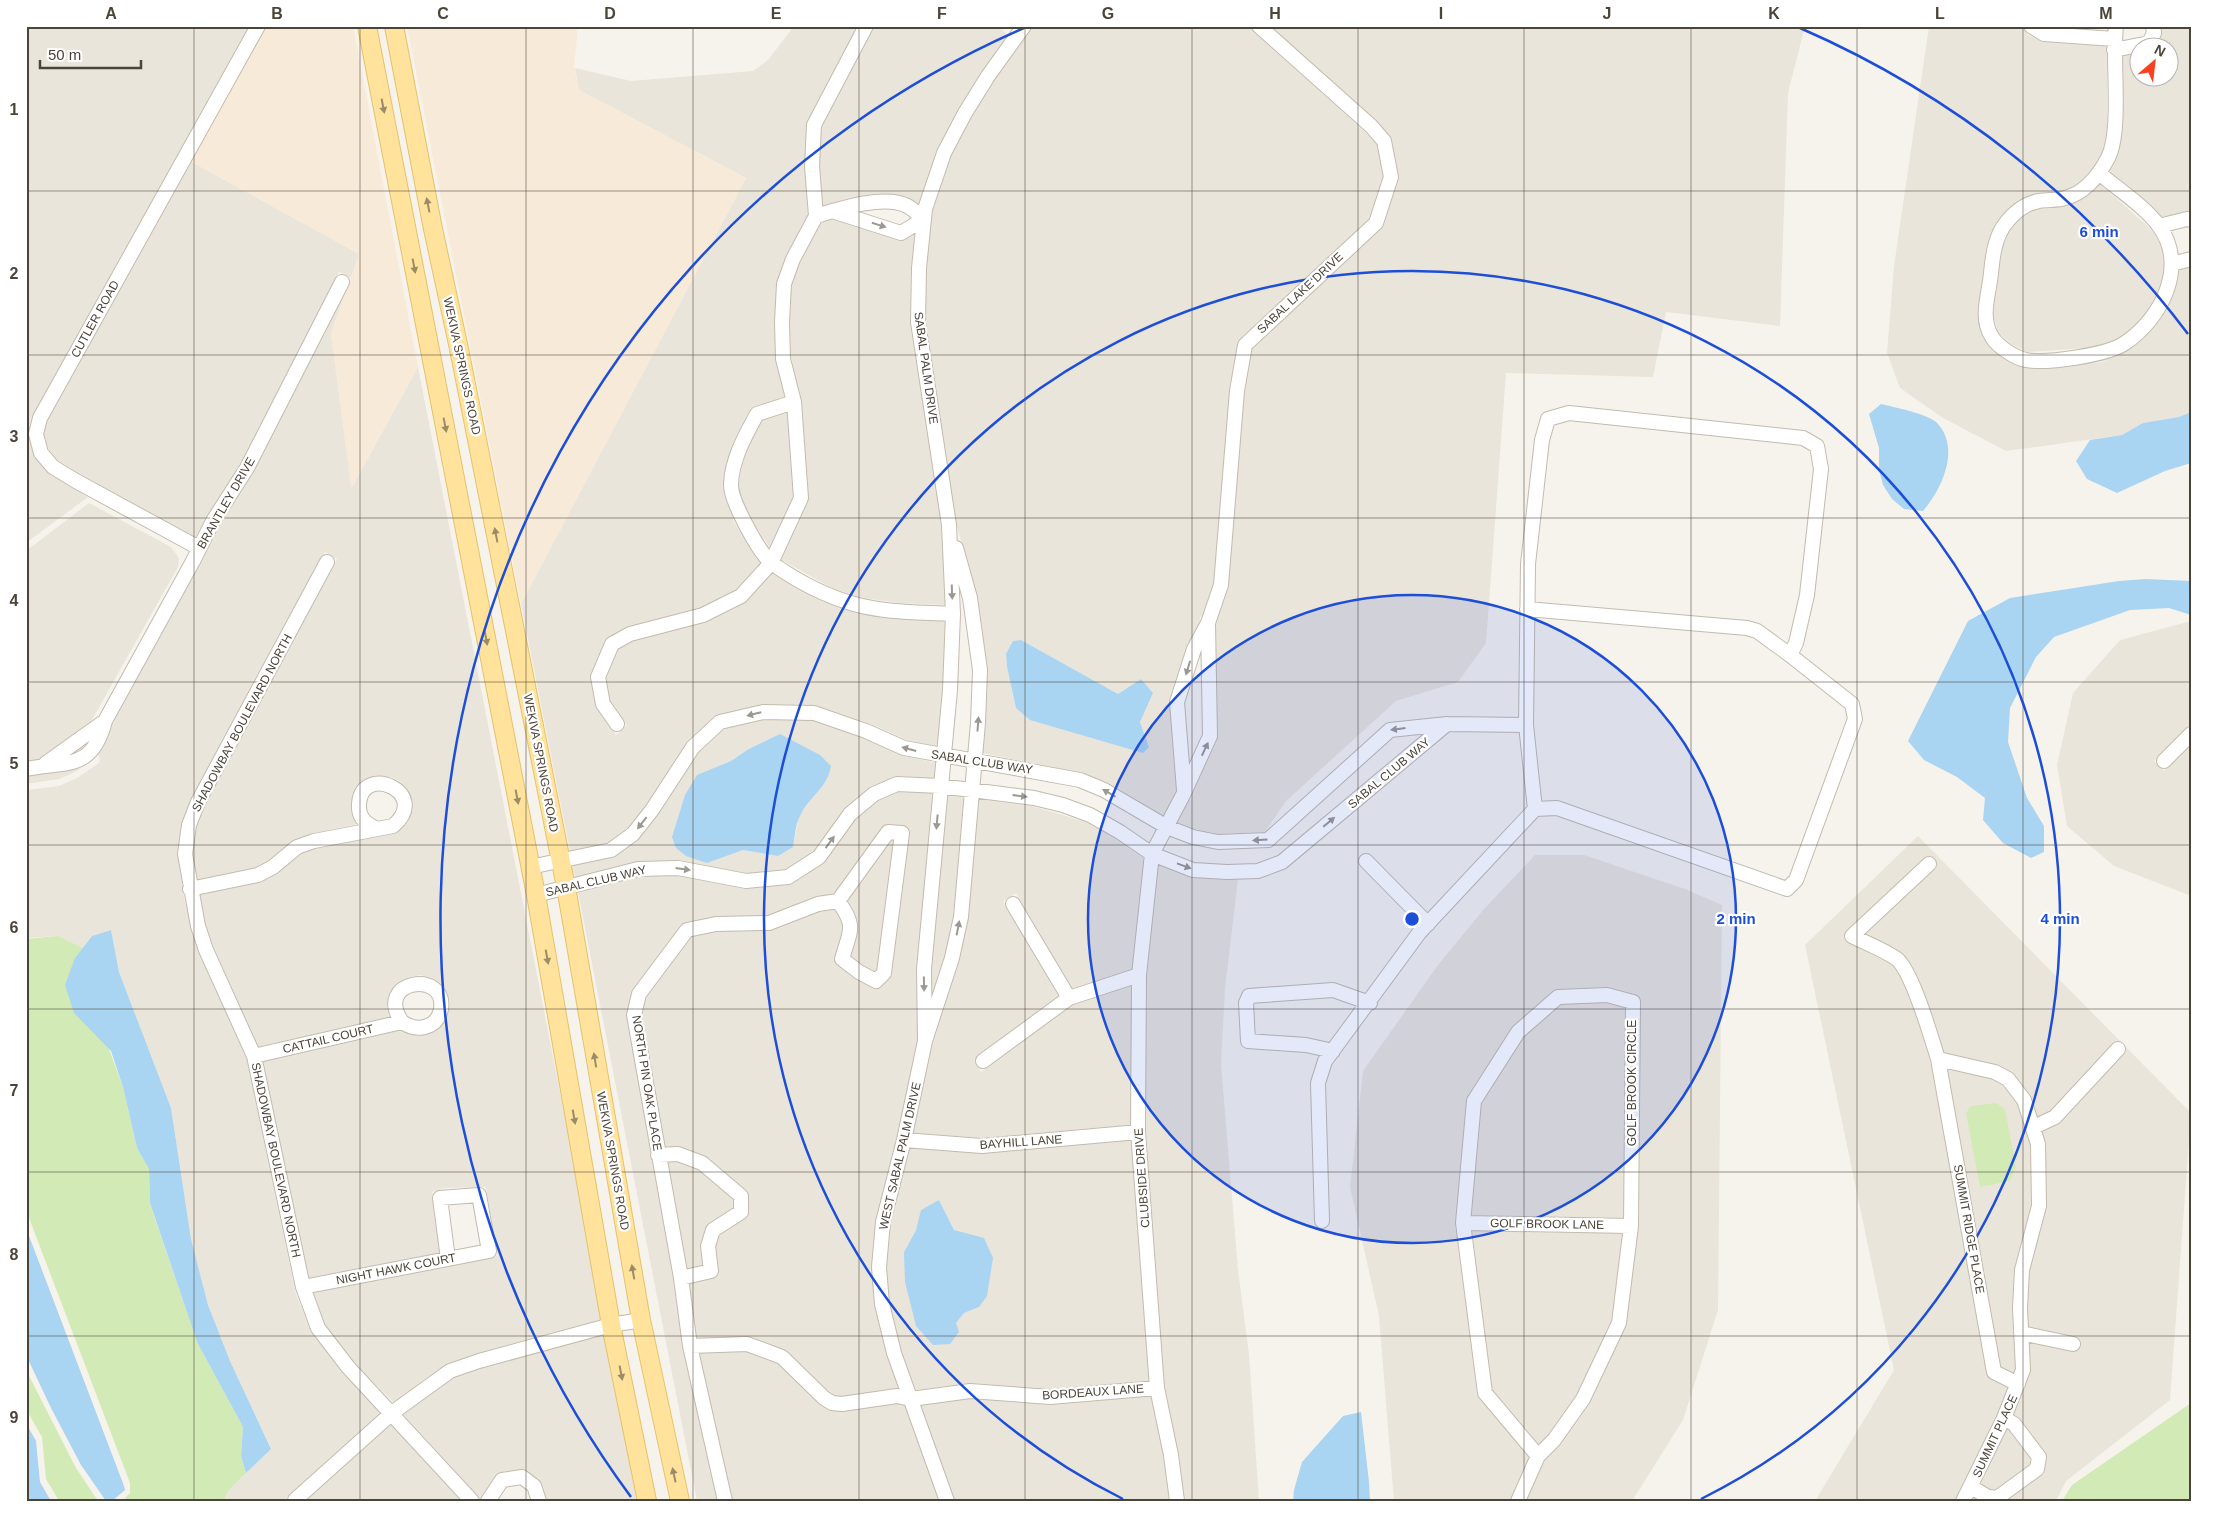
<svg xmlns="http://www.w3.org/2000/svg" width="2217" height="1527" font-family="Arial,sans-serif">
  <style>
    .residential { fill: #eae5da; fill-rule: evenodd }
    .commercial { fill: #f7ead8 }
    .green { fill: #d2eab5 }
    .water { fill: #a9d4f2 }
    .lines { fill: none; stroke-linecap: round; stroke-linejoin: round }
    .minor-casing { stroke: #c2bbae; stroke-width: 16 }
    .major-casing { stroke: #e6c16a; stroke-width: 20 }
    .minor { stroke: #fff; stroke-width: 14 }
    .major { stroke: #ffe39c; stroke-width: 18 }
    .oneway { fill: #9c8c66 }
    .oneway2 { fill: #9c9892 }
    .grid { fill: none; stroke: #4b4439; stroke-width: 1; stroke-opacity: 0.55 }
    .ring { fill: none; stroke: #1d4ed8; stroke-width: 2.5 }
    .labels { text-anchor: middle; stroke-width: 4.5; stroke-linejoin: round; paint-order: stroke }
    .street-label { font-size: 12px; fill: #4b4439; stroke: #fff }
    .centre { fill: #1d4ed8; stroke: #fff; stroke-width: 2.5 }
    .ring-label { font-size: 15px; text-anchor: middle; font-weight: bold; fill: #1d4ed8; stroke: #fff; stroke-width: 4.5; stroke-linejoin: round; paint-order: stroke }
    .neatline { fill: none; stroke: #4b4439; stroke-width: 2 }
    .grid-label { font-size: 16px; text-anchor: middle; font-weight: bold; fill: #4b4439 }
  </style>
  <rect width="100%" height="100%" fill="#f6f3ec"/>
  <path class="residential" d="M26,26H250L34,414L29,437L36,458L49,473L88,497L26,543Z
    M794,26H859L807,125L805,167L808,216L786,255L777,285L775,323L776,360L785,397L755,406L750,410L732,446L724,485L734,522L761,563L737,590L701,608L629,627L609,638L605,642L592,674L596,706L616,735L627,725L610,701L606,677L617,649L632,641L704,622L743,603L771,572L822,601L853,612L897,618L945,621L943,691L937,747L907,740L869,723L814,705L764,704L720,715L688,743L647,806L629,829L609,842L570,851L521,604L746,178L579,90L575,68L631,81L753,71L768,60Z
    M874,26H997L1008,35L959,109L938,150L919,205L907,197L883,194L848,198L822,206L819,165L821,126Z
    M1033,26H1248L1365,132L1377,145L1384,177L1370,219L1240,339L1238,344L1230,392L1214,584L1203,616L1200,617V622L1187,648L1170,701L1177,792L1164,816L1108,783L1083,773L982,753L987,668L976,595L956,523L925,321L926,268L932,210L951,156L971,116L994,80ZM1021,640L1118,694L1141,679L1153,693L1140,722L1145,735L1143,753L1016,708L1007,667L1006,654Z
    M1271,26H1805L1788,93L1780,326L1666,312L1653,377L1506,373L1486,643L1458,682L1396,701L1286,801L1265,832L1219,834L1195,829L1177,822L1189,800L1192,799V794L1217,735L1215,625L1228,584L1244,392L1251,348L1383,224L1398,174L1389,136L1375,120Z
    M1929,26H2022L2028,35L2043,42L2107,46V137L2103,153L2094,169L2082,181L2065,191L2037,193L2016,203L1999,220L1990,237L1978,317L1987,343L2002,357L2021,367H2048L2102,362L2127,351L2149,332L2168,307L2177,284L2178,270L2191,266V412L2179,417L2143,423L2122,435L2006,451L1943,418L1900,388L1887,353L1894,266Z
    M2160,26H2191V212L2161,217L2109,171L2116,157L2122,136L2121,56L2139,54L2140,78H2170V48L2154,47L2161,36Z
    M190,161L359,254L351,278L339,272L241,464L207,517L196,538L80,474L58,460L48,448L44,434L47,420Z
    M2099,183L2152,230L2161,245L2165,265L2164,280L2156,299L2140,321L2121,337L2101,347L2027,352L2011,344L1998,332L1992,313L2003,242L2010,230L2022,216L2038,208L2069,205L2088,194Z
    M832,219L898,240L903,239L916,232L911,269L910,324L942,527L945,605L899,603L858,597L830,587L780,559L802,515L808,497L802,407L791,357L789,321L791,285L799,261L820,223Z
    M349,282L331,334L352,487L418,367L584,1215L603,1319L478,1353L448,1364L423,1380L394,1403L353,1362L324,1323L313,1292L497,1256L486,1187L445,1188L432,1192L440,1253L308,1278L262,1062L401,1030L417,1036L428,1034L438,1028L445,1018L448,1007L446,995L440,985L431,978L420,975L409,977L399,983L391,993L389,1005L390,1017L258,1047L213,946L205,923L199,895L260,882L277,873L300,853L315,848L394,834L404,826L410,815L411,800L407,790L399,781L391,777L377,776L369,779L359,786L353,797L352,812L357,824L313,833L296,840L270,861L256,868L196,880L192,853L196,826L205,805L337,559L325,552L192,799L182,824L178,854L184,898L199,953L247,1059L296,1295L312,1333L343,1373L382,1413L286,1499V1501H224L228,1491L271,1448L230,1361L208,1305L191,1239L171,1108L119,972L111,930L92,936L83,948L58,936L26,938V790L59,786L77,778L99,763L100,759L98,754L108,738L111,725L115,722L114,720L199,564L218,524L253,471Z
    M788,412L794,498L770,548L747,513L738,485L746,448L761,420Z
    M89,503L171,547L179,558L178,567L80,741L94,759L75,772L59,779L26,784V551Z
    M2191,621V726L2154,761L2164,771L2191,744V896L2114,866L2067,826L2057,765L2073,693L2120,640Z
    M763,719L812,720L863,738L901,755L936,763L934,778L898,776L869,788L845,810L815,852L786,869L747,874L679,860L638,862L575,877L572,865L612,857L637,841L658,814L698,752L723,729ZM747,750L811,799L799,816L793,847L778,856L743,850L707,863L698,775L731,761Z
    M898,792L933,793L917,969V1041L897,1139L876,1221L872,1269L875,1307L887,1355L939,1501H697L578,892L639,877L677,875L744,889L788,884L825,862L855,819L877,800Z
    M947,794L964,797L953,916L946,956L931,999V968Z
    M978,799L1032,806L1086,822L1116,839L1144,859L1133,969L1072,990L1016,893L1003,902L1059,997L974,1060L981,1072L1071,1005L1132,985L1131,1125L983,1138L913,1133L932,1042L959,960L968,917Z
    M1918,836L2191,1113L2170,1400L2066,1481L2056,1501H1815L1894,1370L1805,945Z
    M1535,855H1584L1685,889L1722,905L1718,1310L1683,1420L1632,1501H1525L1544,1460L1559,1444L1590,1402L1626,1323L1639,1218L1640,1001L1635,994L1609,987L1559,989L1554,991L1512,1029L1467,1102L1455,1230L1457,1231L1478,1395L1529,1458L1510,1501H1394L1379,1316L1350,1187L1363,1071L1438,965L1484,909Z
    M1158,865L1192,877L1238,879L1225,989L1221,1064L1238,1270L1249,1354L1259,1501H1184L1178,1453L1164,1387L1145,1131L1147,974Z
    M1605,1003L1625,1008L1624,1218L1471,1215L1481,1103L1523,1037L1560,1004Z
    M1131,1140L1149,1381L1050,1389L969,1383L916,1390L901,1350L889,1302L886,1267L890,1222L909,1148L982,1153ZM939,1200L954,1230L984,1239L979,1307L964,1313L956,1323L904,1252L916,1229Z
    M1471,1231L1623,1233L1612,1322L1578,1395L1549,1435L1539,1445L1492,1389Z
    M606,1334L640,1501H547L539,1479L522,1470L502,1472L496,1476L481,1499L403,1414L452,1378L480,1368Z
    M1151,1396L1164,1457L1169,1501H955L921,1405L969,1398L1050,1405Z
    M391,1424L461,1501H305Z"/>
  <path class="commercial" d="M265,26H353L418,367L351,488L331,334L359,254L190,161Z
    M407,26H578L574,67L579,90L746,178L521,604Z"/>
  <path class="green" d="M58,936L83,948L75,958L123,1087L137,1148L149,1169L150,1204L197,1342L243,1427L241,1456L246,1473L228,1491L224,1501H127L125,1498L130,1493V1483L26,1210V939Z
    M1996,1103L2005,1109L2016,1167L2010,1181L1980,1187L1966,1113L1971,1106Z
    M26,1370L76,1468L98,1501H59L46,1479L42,1437L26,1409Z
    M2191,1403V1501H2062L2072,1485Z"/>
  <path class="water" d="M1881,404C1893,407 1929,414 1937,423C1961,448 1942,489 1923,511L1904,509L1892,499L1883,485L1879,470V448L1869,414Z
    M2191,412V463L2165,471L2117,493L2087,479L2076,461L2090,440L2122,435L2143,423L2179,417Z
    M2146,579L2191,581V615L2169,608L2130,610L2054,637L2036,657L2010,708L2008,742L2027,798L2044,826V852L2031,858L2003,843L1983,820L1985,798L1957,777L1924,760L1908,741L1968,621L2010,598L2119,581Z
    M1021,640L1118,694L1141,679L1153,693L1140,722L1149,747L1143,753L1030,720L1016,708L1007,667L1006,654L1013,641Z
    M780,734L820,755L831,766C827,789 810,795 800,816C795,825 795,837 793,847L778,856L743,850L707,863L686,856L676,848L672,837L685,795L697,775L731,761L747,750Z
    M111,930L119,972L171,1108L191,1239L208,1305L230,1361L271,1449L246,1473L241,1456L243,1427L197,1342L150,1203L149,1169L137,1148L123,1087L111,1051L74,1013L65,985L75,958L92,936Z
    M939,1200L954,1230L984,1238L993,1258L987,1296L979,1307L964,1313L956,1323L959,1332L950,1344L933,1345L916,1326L905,1282L904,1252L916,1230L921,1210Z
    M26,1228L124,1486L125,1490L112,1501H106L81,1465L51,1408L26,1355Z
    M1361,1412L1369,1482L1370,1501H1293L1294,1490L1302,1462L1343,1416Z
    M26,1423L36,1441L40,1482L51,1501H26Z"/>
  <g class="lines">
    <g class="minor-casing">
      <path id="minor" d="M2031,26L2044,34L2114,39
        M2114,50L2149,43L2154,33L2153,26
        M2099,173C2119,190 2144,206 2159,226C2188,266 2162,318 2125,343C2108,355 2046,364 2026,360C2015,358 1997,346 1992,337C1981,320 1987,300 1990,281C1992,268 1992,253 1997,240C2002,223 2020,204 2039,201C2048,199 2057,201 2065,198C2085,193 2099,175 2108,158C2122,131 2112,60 2116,26
        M816,216C839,209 882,195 905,205C912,207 918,215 924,219L901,233L832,211
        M816,216L812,166L814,125L866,26
        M2159,226L2187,219L2191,220
        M2172,264L2191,259
        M794,402L757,414C745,436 732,459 731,484C730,500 760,555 773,564C797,581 826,596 854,604C886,613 920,612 953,614
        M199,548L76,481L53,467L41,453L36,434L40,418L258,26
        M327,562L198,802L189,825L185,854L198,926L206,950L254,1056L303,1287L318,1328L348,1367L472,1501
        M1527,609L1747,628L1757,631L1790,655
        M617,724L603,704L598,677L612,644L630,634L703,615L741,596L771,563L801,498L794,402L783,359L782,322L784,284L793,259L816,216
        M2164,761L2191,734
        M45,764L105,721
        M26,769C67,761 92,771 105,721L193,561L213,521L247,468L342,282
        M1184,790L1177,702L1194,649L1208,623L1221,585L1237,391L1245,345L1376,223L1391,177L1384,141L1371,126L1259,26
        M888,832L902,833L884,973L876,981L859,972L842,959C850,930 857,927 838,901Z
        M1366,861L1428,924
        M1929,864L1852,936C1866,943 1884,950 1897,959C1913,973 1931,1037 1938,1059L1995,1072L2008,1079L2024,1100L2038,1144L2039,1206L2022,1270L2020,1308L2023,1370L2004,1418L1963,1501
        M530,867L611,850L633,834L652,810L693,747L720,722L763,712L814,713L866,731L904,748L1080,780L1104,790L1167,827L1193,837L1218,842L1268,840L1390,730L1447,724L1526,725
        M190,889L258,875L273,867L297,847L314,841L393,826C432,793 362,762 359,804C358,817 365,823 375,828
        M536,895L638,869L678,868L746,881L788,877L819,857L850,814L874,794L897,784L940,786L1034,798L1063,805L1090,815L1120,832L1152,854L1193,870L1227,872L1258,871L1282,862L1447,724
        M1013,904L1069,998
        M925,1041L924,969L950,690L953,614L949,525L918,322L919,268L925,209L944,153L965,113L988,76L1024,26
        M1333,1051L1306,1045L1248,1041L1246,1003L1249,996L1333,990L1370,1003
        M254,1056L402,1022C417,1032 437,1029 441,1009C447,969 373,980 402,1022
        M1938,1059L1994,1372L2018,1384
        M983,1061L1069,998L1139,975
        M2034,1127L2055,1117L2118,1049
        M904,1140L982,1146L1138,1132
        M658,1155L678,1154L702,1163L741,1196V1212L713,1230L708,1246L711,1271L681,1278
        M1322,1221L1318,1083L1325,1061L1419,933L1535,809L1557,808L1787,889L1796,880L1855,719L1852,704L1790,655L1796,643L1807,595L1821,469L1817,446L1803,438L1569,413L1548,419L1542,440L1528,564L1526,725L1535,809
        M1463,1223L1631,1226
        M303,1287L489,1251L479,1195L440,1198L448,1259
        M2021,1333L2073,1344
        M690,1346L747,1344L782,1357L824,1398L832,1403L842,1404L897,1396L911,1399L970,1391L1050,1397L1157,1388
        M1971,1487L1988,1497L1997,1498L2037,1469L2039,1457L2014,1424L2004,1418
        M295,1500L392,1413L450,1371L479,1361L611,1325L641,1320
        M488,1501L502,1480L522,1477L534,1486L539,1501
        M725,1501L690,1346L681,1278L634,1015L639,994L687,930L716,924L769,923L818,904L838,901
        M947,1501L894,1353L882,1304L879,1267L883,1222L904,1140L925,1041L952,958L961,917L978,723L980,670L970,598L956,548
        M1177,1501L1171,1455L1157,1388L1138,1132L1139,975L1152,854L1184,793L1210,736L1208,623
        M1518,1501L1538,1456L1554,1440L1583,1399L1619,1323L1631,1226L1633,1002L1607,995L1558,997L1518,1032L1474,1101L1463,1223L1485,1393L1538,1456"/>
    </g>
    <g class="major-casing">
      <path id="major" d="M367,26L536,895L611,1325L647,1501
        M394,26L433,229L458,344L566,887L641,1320L680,1501"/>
    </g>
    <use href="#minor" class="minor"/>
    <use href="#major" class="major"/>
  </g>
  <defs><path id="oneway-solid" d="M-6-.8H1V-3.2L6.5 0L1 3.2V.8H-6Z" transform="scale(1.25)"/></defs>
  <g class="oneway">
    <use href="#oneway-solid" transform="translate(383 106) rotate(79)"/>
    <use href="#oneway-solid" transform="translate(428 205) rotate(-101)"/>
    <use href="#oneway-solid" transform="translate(414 266) rotate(79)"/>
    <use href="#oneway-solid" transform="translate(445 425) rotate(79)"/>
    <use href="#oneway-solid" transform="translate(496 535) rotate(-101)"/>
    <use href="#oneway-solid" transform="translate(486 638) rotate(79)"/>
    <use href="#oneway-solid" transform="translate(517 797) rotate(79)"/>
    <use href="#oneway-solid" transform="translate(547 957) rotate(80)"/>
    <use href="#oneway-solid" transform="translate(595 1060) rotate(-99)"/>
    <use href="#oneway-solid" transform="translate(574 1117) rotate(80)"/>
    <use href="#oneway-solid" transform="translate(633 1272) rotate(-100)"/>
    <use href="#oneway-solid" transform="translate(621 1373) rotate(79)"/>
    <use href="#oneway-solid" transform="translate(674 1475) rotate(-102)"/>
  </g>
  <g class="oneway2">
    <use href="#oneway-solid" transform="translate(879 225) rotate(18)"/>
    <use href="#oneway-solid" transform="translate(952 592) rotate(88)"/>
    <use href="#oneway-solid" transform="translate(1188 668) rotate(107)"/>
    <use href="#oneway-solid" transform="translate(754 714) rotate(166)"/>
    <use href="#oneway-solid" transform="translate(978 724) rotate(-86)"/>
    <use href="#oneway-solid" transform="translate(1398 729) rotate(173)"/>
    <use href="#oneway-solid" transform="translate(909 749) rotate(-165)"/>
    <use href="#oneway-solid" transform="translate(1205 749) rotate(-65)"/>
    <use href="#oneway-solid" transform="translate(1109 793) rotate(-150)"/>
    <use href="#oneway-solid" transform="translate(1020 796) rotate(7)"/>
    <use href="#oneway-solid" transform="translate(937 822) rotate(95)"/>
    <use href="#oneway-solid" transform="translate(1329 822) rotate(-40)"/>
    <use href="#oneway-solid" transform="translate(642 823) rotate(128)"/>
    <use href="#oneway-solid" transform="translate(1260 840) rotate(176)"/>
    <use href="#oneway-solid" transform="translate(830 842) rotate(-54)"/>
    <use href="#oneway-solid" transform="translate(1184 866) rotate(20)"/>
    <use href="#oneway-solid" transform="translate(683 869) rotate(8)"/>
    <use href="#oneway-solid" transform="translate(958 928) rotate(-79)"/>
    <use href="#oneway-solid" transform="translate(924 984) rotate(89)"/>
  </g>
  <path class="grid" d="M194,26V1501M360,26V1501M526,26V1501M693,26V1501M859,26V1501M1025,26V1501M1192,26V1501M1358,26V1501M1524,26V1501M1691,26V1501M1857,26V1501M2023,26V1501M26,191H2191M26,355H2191M26,518H2191M26,682H2191M26,845H2191M26,1009H2191M26,1172H2191M26,1336H2191"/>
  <circle cx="1412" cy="919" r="324" fill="#1d4ed8" fill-opacity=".12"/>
  <g class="ring">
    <circle cx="1412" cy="919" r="324"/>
    <path d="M1123 1499A648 648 0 1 1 1701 1499"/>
    <path d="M631 1497A972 972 0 0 1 1024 28M1800 28A972 972 0 0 1 2188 334"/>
  </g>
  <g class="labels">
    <g class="street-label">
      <text transform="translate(1300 293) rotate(-43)" y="4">SABAL LAKE DRIVE</text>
      <text transform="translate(95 319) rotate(-61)" y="4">CUTLER ROAD</text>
      <text transform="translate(462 366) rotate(78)" y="4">WEKIVA SPRINGS ROAD</text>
      <text transform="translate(926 368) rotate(82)" y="4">SABAL PALM DRIVE</text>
      <text transform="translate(226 503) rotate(-60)" y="4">BRANTLEY DRIVE</text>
      <text transform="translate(242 723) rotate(-62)" y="4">SHADOWBAY BOULEVARD NORTH</text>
      <text transform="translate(982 762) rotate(9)" y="4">SABAL CLUB WAY</text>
      <text transform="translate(541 763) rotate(79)" y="4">WEKIVA SPRINGS ROAD</text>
      <text transform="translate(1389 773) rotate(-40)" y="4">SABAL CLUB WAY</text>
      <text transform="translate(596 881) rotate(-13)" y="4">SABAL CLUB WAY</text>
      <text transform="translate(328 1039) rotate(-13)" y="4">CATTAIL COURT</text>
      <text transform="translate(647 1083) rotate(81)" y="4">NORTH PIN OAK PLACE</text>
      <text transform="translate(1632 1083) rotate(-90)" y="4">GOLF BROOK CIRCLE</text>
      <text transform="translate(1021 1142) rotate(-4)" y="4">BAYHILL LANE</text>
      <text transform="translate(900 1156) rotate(-77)" y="4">WEST SABAL PALM DRIVE</text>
      <text transform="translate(276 1160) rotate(78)" y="4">SHADOWBAY BOULEVARD NORTH</text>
      <text transform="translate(613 1161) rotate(80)" y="4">WEKIVA SPRINGS ROAD</text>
      <text transform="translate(1142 1178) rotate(-94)" y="4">CLUBSIDE DRIVE</text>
      <text transform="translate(1547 1224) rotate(1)" y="4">GOLF BROOK LANE</text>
      <text transform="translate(1969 1229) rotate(80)" y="4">SUMMIT RIDGE PLACE</text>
      <text transform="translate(396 1269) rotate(-11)" y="4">NIGHT HAWK COURT</text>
      <text transform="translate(1093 1392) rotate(-4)" y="4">BORDEAUX LANE</text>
      <text transform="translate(1995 1436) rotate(-65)" y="4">SUMMIT PLACE</text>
    </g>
  </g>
  <circle cx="1412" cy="919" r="8" class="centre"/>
  <g class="ring-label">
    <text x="2099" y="237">6 min</text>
    <text x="1736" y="924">2 min</text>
    <text x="2060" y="924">4 min</text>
  </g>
  <rect width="2217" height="1527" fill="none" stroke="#ffffff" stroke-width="55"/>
  <g transform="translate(2154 62) rotate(28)"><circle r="24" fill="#ffffff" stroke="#b7b4b0"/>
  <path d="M0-4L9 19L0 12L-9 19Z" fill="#fc3f1d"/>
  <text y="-8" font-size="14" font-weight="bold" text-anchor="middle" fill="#4b4439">N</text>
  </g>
  <path d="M40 60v8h101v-8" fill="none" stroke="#4b4439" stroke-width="2.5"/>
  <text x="48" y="60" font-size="15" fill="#4b4439" stroke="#ffffff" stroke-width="4" paint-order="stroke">50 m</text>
  <rect x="28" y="28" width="2162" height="1472" class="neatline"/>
  <g class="grid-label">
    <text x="111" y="19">A</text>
    <text x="277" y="19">B</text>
    <text x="443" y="19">C</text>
    <text x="610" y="19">D</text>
    <text x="776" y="19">E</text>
    <text x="942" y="19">F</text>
    <text x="1108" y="19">G</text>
    <text x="1275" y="19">H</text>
    <text x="1441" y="19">I</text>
    <text x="1607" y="19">J</text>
    <text x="1774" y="19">K</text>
    <text x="1940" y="19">L</text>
    <text x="2106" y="19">M</text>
    <text x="14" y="115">1</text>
    <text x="14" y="279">2</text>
    <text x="14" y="442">3</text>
    <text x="14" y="606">4</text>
    <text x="14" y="769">5</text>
    <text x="14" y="933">6</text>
    <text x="14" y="1096">7</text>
    <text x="14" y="1260">8</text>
    <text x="14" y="1423">9</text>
  </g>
</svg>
